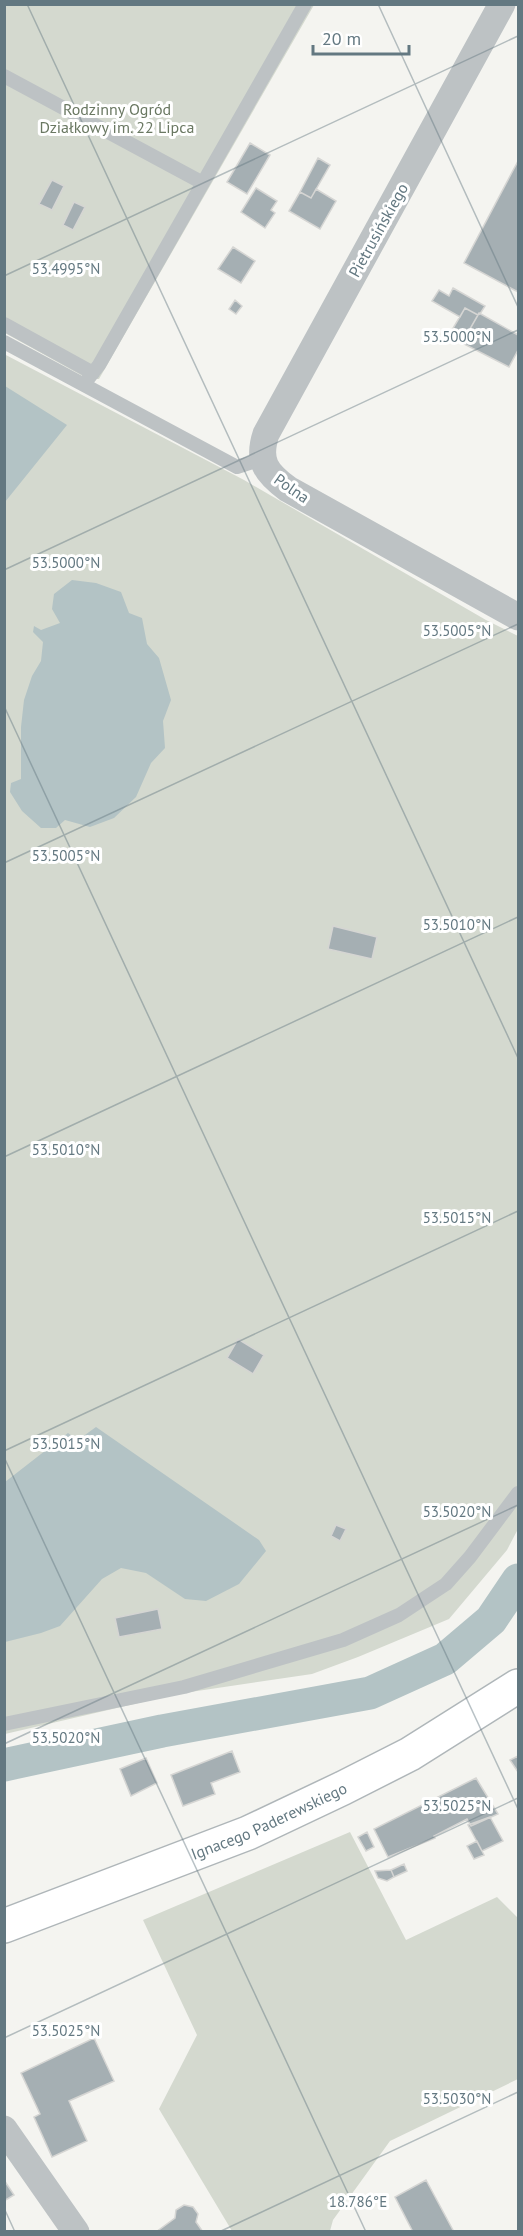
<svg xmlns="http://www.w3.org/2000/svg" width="523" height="2236" font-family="'PT Sans',sans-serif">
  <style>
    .green { fill: #d4d9cf }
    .water { fill: #b3c3c5 }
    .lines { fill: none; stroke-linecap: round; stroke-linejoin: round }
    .canal { stroke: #b3c3c5; stroke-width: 33 }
    .building { fill: #a5afb3; stroke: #d5d5d3; stroke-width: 1.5 }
    .secondary-casing { stroke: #afb6b9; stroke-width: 36 }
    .service { stroke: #bdc2c4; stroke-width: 14 }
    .minor { stroke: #bdc2c4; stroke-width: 27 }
    .secondary { stroke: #fff; stroke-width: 33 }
    .ticks { fill: none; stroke: #637881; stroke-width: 1.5; stroke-opacity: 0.45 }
    .labels { text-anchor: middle; stroke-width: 6; stroke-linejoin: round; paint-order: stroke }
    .park-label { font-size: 16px; fill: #6a7862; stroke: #fff }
    .street-label { font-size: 16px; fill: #637881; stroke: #fff }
    .ticks-label { font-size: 15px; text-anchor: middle; fill: #637881; stroke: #fff; stroke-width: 6; stroke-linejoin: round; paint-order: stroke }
  </style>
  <rect width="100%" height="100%" fill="#f4f4f0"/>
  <path class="green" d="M5,5H314L99,379H88L5,333Z
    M4,354L244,480L486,620L518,636V1529L507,1550L449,1619L358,1657L312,1674L177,1694L5,1734Z
    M350,1832L406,1940L497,1897L518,1918V2079L390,2141L333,2220L330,2231H232L159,2109L197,2035L143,1920Z"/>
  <path class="water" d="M5,386L67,425L5,502Z
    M72,580L96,583L121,592L129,613L142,618L147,644L159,658L171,700L163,721L165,748L151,763L136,797L114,818L90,827L65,820L56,828H41L22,811L10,792L11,783L21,779V727L24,700L32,676L41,661L43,642L33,632L34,626L41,630L60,623L52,609L54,594Z
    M96,1427L259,1540L266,1551L239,1584L206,1601L185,1599L146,1573L121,1568L102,1579L60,1626L41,1633L5,1642V1482L68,1433L78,1440Z"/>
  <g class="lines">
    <path class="canal" d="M4,1765L162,1731L370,1693L445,1659L491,1620L518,1580"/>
  </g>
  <path class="building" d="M250,143L270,155L247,194L227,182Z
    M318,158L330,165L311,198L300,192Z
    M518,161V292L464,263Z
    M52,180L64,186L52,210L39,204Z
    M256,188L277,201L271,210L275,213L265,228L241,212Z
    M316,189L336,201L320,229L289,211L300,192L311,198Z
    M74,202L85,207L73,230L63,225Z
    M233,247L255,261L241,283L218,269Z
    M453,288L485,306L480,314L478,315L465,308L460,317L432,301L439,290L449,296Z
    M235,300L242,306L236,314L229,309Z
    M465,308L478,315L462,343L449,335Z
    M479,313L518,335V350L509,367L462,343Z
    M333,926L377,937L372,959L328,949Z
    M238,1339L264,1355L253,1374L227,1358Z
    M336,1525L346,1529L340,1541L331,1536Z
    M158,1609L162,1629L119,1637L115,1618Z
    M232,1751L240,1772L211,1783L215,1794L183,1806L171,1775Z
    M518,1756V1772L510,1760Z
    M146,1758L157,1783L131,1796L120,1769Z
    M476,1778L498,1814L471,1826L467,1819L434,1836L435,1838L388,1857L374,1829Z
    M490,1817L503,1841L482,1851L468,1825Z
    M367,1832L374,1847L366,1851L358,1837Z
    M477,1841L484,1855L474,1859L467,1846Z
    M404,1864L407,1871L394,1877L391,1870Z
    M391,1870L394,1877L387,1881L378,1878L375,1871Z
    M94,2038L114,2081L69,2101L87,2141L52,2157L34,2117L40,2114L21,2073Z
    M4,2180L14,2195L4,2201Z
    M426,2180L454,2232H413L395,2197Z
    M184,2205L193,2207L198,2214L196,2222L203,2232H156L175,2218L176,2210Z"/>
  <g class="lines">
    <g class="secondary-casing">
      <g id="secondary">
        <path id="s1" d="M4,1926L248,1833L343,1788L410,1754L518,1686"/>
      </g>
    </g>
    <path class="service" d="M4,76L203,183
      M4,324L93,373
      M4,342L237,467L262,459
      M86,385L88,379L99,365L305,4
      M4,1724L184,1687L343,1640L399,1615L446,1584L470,1557L518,1493"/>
    <path class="minor" d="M502,4L266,434C257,461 266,473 288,489L518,617
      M4,2129L76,2232"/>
    <use href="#secondary" class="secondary"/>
  </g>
  <path class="ticks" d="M27,4L518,1058M378,4L518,307M4,276L518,36M4,570L518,330M4,706L518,1809M4,863L518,624M4,1157L518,917M4,1451L518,1211M4,1457L366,2232M4,1744L518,1505M4,2038L518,1798M4,2208L15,2232M219,2232L518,2092"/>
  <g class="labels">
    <g class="park-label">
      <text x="117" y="115">Rodzinny Ogród<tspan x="117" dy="18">Działkowy im. 22 Lipca</tspan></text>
    </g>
    <g class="street-label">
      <text transform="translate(378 230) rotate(-61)" y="6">Pietrusińskiego</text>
      <text transform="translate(292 488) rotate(35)" y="6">Polna</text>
      <text dy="6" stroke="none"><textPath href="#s1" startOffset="285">Ignacego Paderewskiego</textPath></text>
    </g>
  </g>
  <g class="ticks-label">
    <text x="66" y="274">53.4995°N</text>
    <text x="457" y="342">53.5000°N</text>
    <text x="66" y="568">53.5000°N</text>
    <text x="457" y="636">53.5005°N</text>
    <text x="66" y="861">53.5005°N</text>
    <text x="457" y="930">53.5010°N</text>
    <text x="66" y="1155">53.5010°N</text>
    <text x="457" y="1223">53.5015°N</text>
    <text x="66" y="1449">53.5015°N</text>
    <text x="457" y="1517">53.5020°N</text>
    <text x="66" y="1743">53.5020°N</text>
    <text x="457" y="1811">53.5025°N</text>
    <text x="66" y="2036">53.5025°N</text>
    <text x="457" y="2104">53.5030°N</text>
    <text x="358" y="2207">18.786°E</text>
  </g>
  <rect width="523" height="2236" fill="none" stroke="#637881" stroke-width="12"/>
  <path d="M313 45v9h96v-9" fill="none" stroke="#637881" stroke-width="3"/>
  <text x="322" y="45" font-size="18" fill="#637881" stroke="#ffffff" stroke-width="4.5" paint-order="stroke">20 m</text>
</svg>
